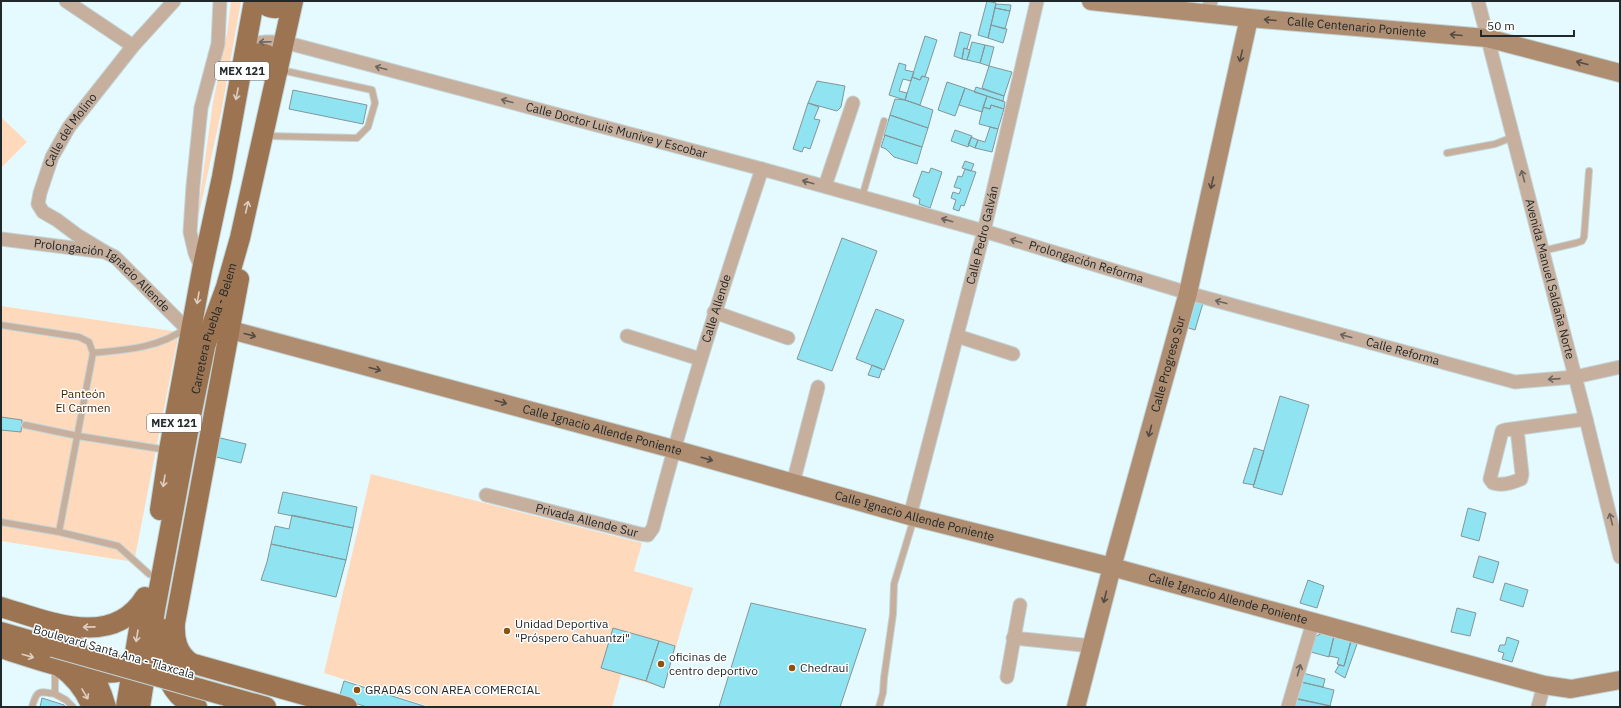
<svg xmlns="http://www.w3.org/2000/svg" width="1621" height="708" font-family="'IBM Plex Sans',sans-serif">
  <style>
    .green { fill: #fed9bb }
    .building { fill: #90e4f2; stroke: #839699 }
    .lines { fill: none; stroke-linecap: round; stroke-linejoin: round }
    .lane-casing { stroke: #c2d4d8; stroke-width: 8 }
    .street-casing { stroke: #c2d4d8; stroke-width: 15 }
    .secondary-casing { stroke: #c2d4d8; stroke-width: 20 }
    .primary-casing { stroke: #c2d4d8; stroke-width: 22 }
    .lane { stroke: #c7af9d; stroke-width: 6 }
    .street { stroke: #c7af9d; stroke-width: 13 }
    .secondary { stroke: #af8d71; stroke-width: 18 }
    .primary { stroke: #9d7451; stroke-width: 20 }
    .primary-bridge-casing { stroke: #c2d4d8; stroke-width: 22; stroke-linecap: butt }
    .primary-bridge { stroke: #9d7451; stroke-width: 20 }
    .oneway { stroke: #534b43 }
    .oneway2 { stroke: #6c655e }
    .oneway3 { stroke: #ddcec2 }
    .poi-dot { fill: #8d5110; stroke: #fff; stroke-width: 1.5 }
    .labels { text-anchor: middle; stroke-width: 3; stroke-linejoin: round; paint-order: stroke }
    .shield { fill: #fff; stroke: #64686a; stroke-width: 1 }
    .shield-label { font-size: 11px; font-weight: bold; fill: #21282a }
    .street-label { font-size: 12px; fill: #21282a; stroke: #fff }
    .park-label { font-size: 12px; fill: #452401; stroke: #fff }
    .poi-label { font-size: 12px; fill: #21282a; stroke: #fff; text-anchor: start }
  </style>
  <rect width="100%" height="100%" fill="#e5fafe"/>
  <path class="green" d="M231,1H241L222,108L195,232L213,102L227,34Z
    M1,117L27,142L1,168Z
    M1,306L179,332L134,562L1,541Z
    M371,474L642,543L634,571L693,588L664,688L621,675L612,707H431L324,673Z"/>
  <path class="building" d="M987,1L996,3L988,38L978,35Z
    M996,4L1011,5L1010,11L995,8Z
    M995,8L1010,11L1005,29L991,25Z
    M991,25L1007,29L1003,43L988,38Z
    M960,32L971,35L967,49L964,48L962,59L954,56Z
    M925,36L937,40L925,77L922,76L920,80L912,77Z
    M972,42L985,45L980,63L967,60Z
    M985,45L994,47L989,66L980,63Z
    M964,48L970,50L967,60L962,59Z
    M899,63L906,65L905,70L914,72L911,81L903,79L899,91L907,93L905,100L889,95Z
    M989,66L1012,72L1004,96L982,88Z
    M922,76L929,78L920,105L905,100L912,77L920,80Z
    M817,81L845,86L841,107L837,111L808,103Z
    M947,82L965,88L955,116L938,110Z
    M976,87L1004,96L1003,101L974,92Z
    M965,88L987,96L982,112L959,105Z
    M293,90L367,105L363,124L289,109Z
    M987,96L1005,102L1004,109L991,105L990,109L983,107Z
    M895,99L905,100L933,110L928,128L890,115Z
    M808,103L819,107L814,119L820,120L810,149L804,147L802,152L793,149Z
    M991,105L1004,109L998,129L979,124L983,107L990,109Z
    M890,115L928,128L922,147L884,135Z
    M990,127L998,129L992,152L975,148L978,140L985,142Z
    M955,130L972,136L968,147L951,141Z
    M885,135L922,147L917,164L894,157L886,149L881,147Z
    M971,137L978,140L975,148L968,145Z
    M965,161L974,164L971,171L962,168Z
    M931,168L942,172L930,208L919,204L920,199L913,196L922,171L929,173Z
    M965,169L976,172L964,206L961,205L959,211L953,209L956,200L951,198L953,192L959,194L961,189L954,187L958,176L962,177Z
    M842,238L877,251L832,371L797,359Z
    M1191,299L1203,303L1195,330L1183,326Z
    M876,309L904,320L884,370L856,359Z
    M872,365L882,369L879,378L868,375Z
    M1280,396L1309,405L1282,495L1253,487Z
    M1,417L22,420L21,432L1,430Z
    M216,437L246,444L241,463L212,456Z
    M1254,448L1264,451L1254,485L1243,483Z
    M283,492L357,507L353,528L278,513Z
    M1468,508L1486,513L1479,541L1461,536Z
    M292,515L353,528L346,560L271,544L275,526L289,529Z
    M271,544L346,560L336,597L261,580L267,562Z
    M1479,556L1499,562L1493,583L1473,577Z
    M1308,580L1324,586L1317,608L1300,603Z
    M1505,583L1528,590L1523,607L1500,600Z
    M751,603L866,629L840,707H719Z
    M1457,608L1476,613L1470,636L1451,632Z
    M613,628L659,641L646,681L601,668Z
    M1323,633L1334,636L1329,657L1311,652L1316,636Z
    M1334,636L1351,640L1344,666L1337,664L1339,658L1329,656Z
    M1507,637L1519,641L1512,662L1502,659L1504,653L1498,651L1500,645H1505Z
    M659,641L675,646L664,688L646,681Z
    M1351,642L1357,644L1345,678L1335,672L1339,665L1344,666Z
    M1303,673L1325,679L1323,687L1301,682Z
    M344,681L427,707H367L339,698Z
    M1301,682L1334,690L1330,706L1296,699Z
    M42,698L64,705L65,707H40Z
    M1295,698L1331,706V707H1293Z"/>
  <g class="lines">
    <g class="lane-casing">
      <path id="lane" d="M267,136L357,138L368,127L375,103L372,90L281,70
        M1447,153L1495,144L1513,137
        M862,197L884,121
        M1542,251L1576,243L1582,241L1584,237L1589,171
        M1,325L79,337L89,342L93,353L59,532
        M93,353C124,350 160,348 186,328
        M25,425L78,436L167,450
        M1,522L59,532L118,546L149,574
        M55,694L66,700L73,707
        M32,707C37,690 38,691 55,694V667
        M879,707L883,693L884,678L893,614L894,584L914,518"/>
    </g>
    <g class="street-casing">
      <g id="street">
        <path d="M66,1L133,46"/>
        <path id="s1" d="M1478,1L1586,419L1620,557"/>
        <path d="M1206,13L1211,1"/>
        <path id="s2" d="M246,44L266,42H284L762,169L984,231L1188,293L1515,382L1575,377L1620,367"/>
        <path d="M825,186L853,103"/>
        <path id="s3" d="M1,239L105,252L115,257L192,334"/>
        <path id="s4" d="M105,252L77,235L57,220L43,212L38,204L40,193L52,157L69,127L133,46L174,1"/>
        <path d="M202,270L195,253L190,232L193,186L201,108L218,44L220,1"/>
        <path d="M714,312L788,338"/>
        <path d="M627,336L700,359"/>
        <path d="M957,336L1013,354"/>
        <path d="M1517,429L1522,474L1521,479C1512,483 1501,486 1493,483L1490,479L1502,431L1505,430L1586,419"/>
        <path d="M793,483L818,387"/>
        <path id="s5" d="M486,495L640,534L648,535L653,528C684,407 722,288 762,169"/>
        <path id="s6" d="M910,516L984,231L1037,1"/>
        <path d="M1013,638L1092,646"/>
        <path d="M1007,677L1020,605"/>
        <path d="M1288,707L1313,622"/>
        <path d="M1538,707L1544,685"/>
      </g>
    </g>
    <g class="secondary-casing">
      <g id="secondary">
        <path id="s7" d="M1091,1L1249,18L1487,38L1620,73"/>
        <path id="s8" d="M216,326L673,449L910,516L1112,567L1544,685L1571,689L1620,680"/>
        <path id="s9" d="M1076,707L1112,567L1188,293L1249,18"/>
      </g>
    </g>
    <g class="primary-casing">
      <g id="primary">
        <path d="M261,1C270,11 282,10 291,1"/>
        <path d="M244,61C256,47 273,53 278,70"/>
        <path d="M160,510L169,450L202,270L222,177L254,1"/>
        <path d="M1,607C48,621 112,650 145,597"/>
        <path d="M54,623C80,647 96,673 106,707"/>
        <path d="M164,629C159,659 166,696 197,707"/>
        <path d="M1,632L53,647"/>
        <path d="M1,648C41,660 97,684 137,667"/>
        <path d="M179,663H191L347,707"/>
        <path d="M191,663C177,653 174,639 175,623L239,279"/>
        <path d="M59,666C74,676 85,690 92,707"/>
        <path d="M226,696L266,707"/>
        <path d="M126,707L144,599"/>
        <path id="s10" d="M140,707L155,610L191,416L205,347L212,325L226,287L240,238L293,1"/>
      </g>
    </g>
    <use href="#lane" class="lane"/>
    <use href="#street" class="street"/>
    <use href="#secondary" class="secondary"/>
    <use href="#primary" class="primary"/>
    <g class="primary-bridge-casing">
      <path id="primary-bridge" d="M53,647L226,696"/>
    </g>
    <use href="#primary-bridge" class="primary-bridge"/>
  </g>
  <defs><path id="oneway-shaft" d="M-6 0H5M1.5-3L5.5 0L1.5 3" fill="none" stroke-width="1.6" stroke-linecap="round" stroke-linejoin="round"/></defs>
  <g class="oneway">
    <use href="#oneway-shaft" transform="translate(1270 20) rotate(-175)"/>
    <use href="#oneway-shaft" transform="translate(1456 35) rotate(-175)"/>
    <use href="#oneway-shaft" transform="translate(1241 56) rotate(103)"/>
    <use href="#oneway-shaft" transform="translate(1582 63) rotate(-165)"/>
    <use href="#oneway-shaft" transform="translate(1212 183) rotate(103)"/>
    <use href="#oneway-shaft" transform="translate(250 335) rotate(15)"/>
    <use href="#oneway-shaft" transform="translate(375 369) rotate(15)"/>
    <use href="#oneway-shaft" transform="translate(501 402) rotate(15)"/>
    <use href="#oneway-shaft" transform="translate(1150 431) rotate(105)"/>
    <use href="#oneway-shaft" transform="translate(707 459) rotate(16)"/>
    <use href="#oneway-shaft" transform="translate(1105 597) rotate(104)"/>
  </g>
  <g class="oneway2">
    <use href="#oneway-shaft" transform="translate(265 42) rotate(178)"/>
    <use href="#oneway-shaft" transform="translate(381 68) rotate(-165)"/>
    <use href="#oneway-shaft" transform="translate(507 101) rotate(-165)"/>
    <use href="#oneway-shaft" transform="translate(1523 176) rotate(-105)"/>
    <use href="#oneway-shaft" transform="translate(808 182) rotate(-164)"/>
    <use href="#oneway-shaft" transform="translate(947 220) rotate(-164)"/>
    <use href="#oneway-shaft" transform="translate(1016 241) rotate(-163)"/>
    <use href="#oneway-shaft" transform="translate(1221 302) rotate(-165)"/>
    <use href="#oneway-shaft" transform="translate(1346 336) rotate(-165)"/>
    <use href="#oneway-shaft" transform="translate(1554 379) rotate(176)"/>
    <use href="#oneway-shaft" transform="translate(1611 519) rotate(-104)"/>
    <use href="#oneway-shaft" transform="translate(1299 670) rotate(-74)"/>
  </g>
  <g class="oneway3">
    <use href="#oneway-shaft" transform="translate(237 94) rotate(101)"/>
    <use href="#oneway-shaft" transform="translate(247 207) rotate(-77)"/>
    <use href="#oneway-shaft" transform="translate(198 298) rotate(100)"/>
    <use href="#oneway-shaft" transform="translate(164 481) rotate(99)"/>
    <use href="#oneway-shaft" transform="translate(89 627) rotate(179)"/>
    <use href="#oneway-shaft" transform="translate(137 636) rotate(99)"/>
    <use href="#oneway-shaft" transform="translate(28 656) rotate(16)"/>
    <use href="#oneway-shaft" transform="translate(85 694) rotate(59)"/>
  </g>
  <g class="poi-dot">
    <circle cx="507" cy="631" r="4"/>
    <circle cx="661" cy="664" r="4"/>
    <circle cx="792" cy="668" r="4"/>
    <circle cx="357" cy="690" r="4"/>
  </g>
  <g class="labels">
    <g class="shield">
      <rect x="215" y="62" width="54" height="18" rx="3"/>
      <rect x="147" y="414" width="54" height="18" rx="3"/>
    </g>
    <g class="shield-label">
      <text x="242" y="75">MEX 121</text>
      <text x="174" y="427">MEX 121</text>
    </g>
    <g class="street-label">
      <text dy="4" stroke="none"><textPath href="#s7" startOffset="267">Calle Centenario Poniente</textPath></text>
      <text dy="4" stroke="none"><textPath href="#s2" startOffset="382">Calle Doctor Luis Munive y Escobar</textPath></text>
      <text dy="4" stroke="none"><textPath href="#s4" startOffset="165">Calle del Molino</textPath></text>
      <text dy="4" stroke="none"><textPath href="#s6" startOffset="290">Calle Pedro Galván</textPath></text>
      <text dy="4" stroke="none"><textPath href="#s2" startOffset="870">Prolongación Reforma</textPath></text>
      <text dy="4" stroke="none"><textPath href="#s3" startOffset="112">Prolongación Ignacio Allende</textPath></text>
      <text dy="4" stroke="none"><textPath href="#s1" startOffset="287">Avenida Manuel Saldaña Norte</textPath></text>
      <text dy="4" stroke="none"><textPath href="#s5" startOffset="404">Calle Allende</textPath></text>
      <text dy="4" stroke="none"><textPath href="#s10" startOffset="386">Carretera Puebla - Belem</textPath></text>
      <text dy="4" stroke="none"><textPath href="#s2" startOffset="1199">Calle Reforma</textPath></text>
      <text dy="4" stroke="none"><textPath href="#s9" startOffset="355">Calle Progreso Sur</textPath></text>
      <text dy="4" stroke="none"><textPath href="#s8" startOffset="400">Calle Ignacio Allende Poniente</textPath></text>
      <text dy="4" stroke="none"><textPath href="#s8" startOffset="724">Calle Ignacio Allende Poniente</textPath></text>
      <text dy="4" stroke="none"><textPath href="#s5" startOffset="104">Privada Allende Sur</textPath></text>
      <text dy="4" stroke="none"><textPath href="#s8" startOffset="1048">Calle Ignacio Allende Poniente</textPath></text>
      <text transform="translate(114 652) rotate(16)" y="4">Boulevard Santa Ana - Tlaxcala</text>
    </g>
    <g class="park-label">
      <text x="83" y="398">Panteón<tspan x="83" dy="14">El Carmen</tspan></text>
    </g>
    <g class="poi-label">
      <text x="515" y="628">Unidad Deportiva<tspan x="515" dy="14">"Próspero Cahuantzi"</tspan></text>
      <text x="669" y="661">oficinas de<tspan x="669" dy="14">centro deportivo</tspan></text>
      <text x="800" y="672">Chedraui</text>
      <text x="365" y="694">GRADAS CON AREA COMERCIAL</text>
    </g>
  </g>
  <rect width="1621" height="708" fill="none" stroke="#21282a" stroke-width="4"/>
  <path d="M1481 30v6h93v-6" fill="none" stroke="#21282a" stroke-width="2"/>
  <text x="1487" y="30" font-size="12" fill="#21282a" stroke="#ffffff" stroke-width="3" paint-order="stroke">50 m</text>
</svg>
